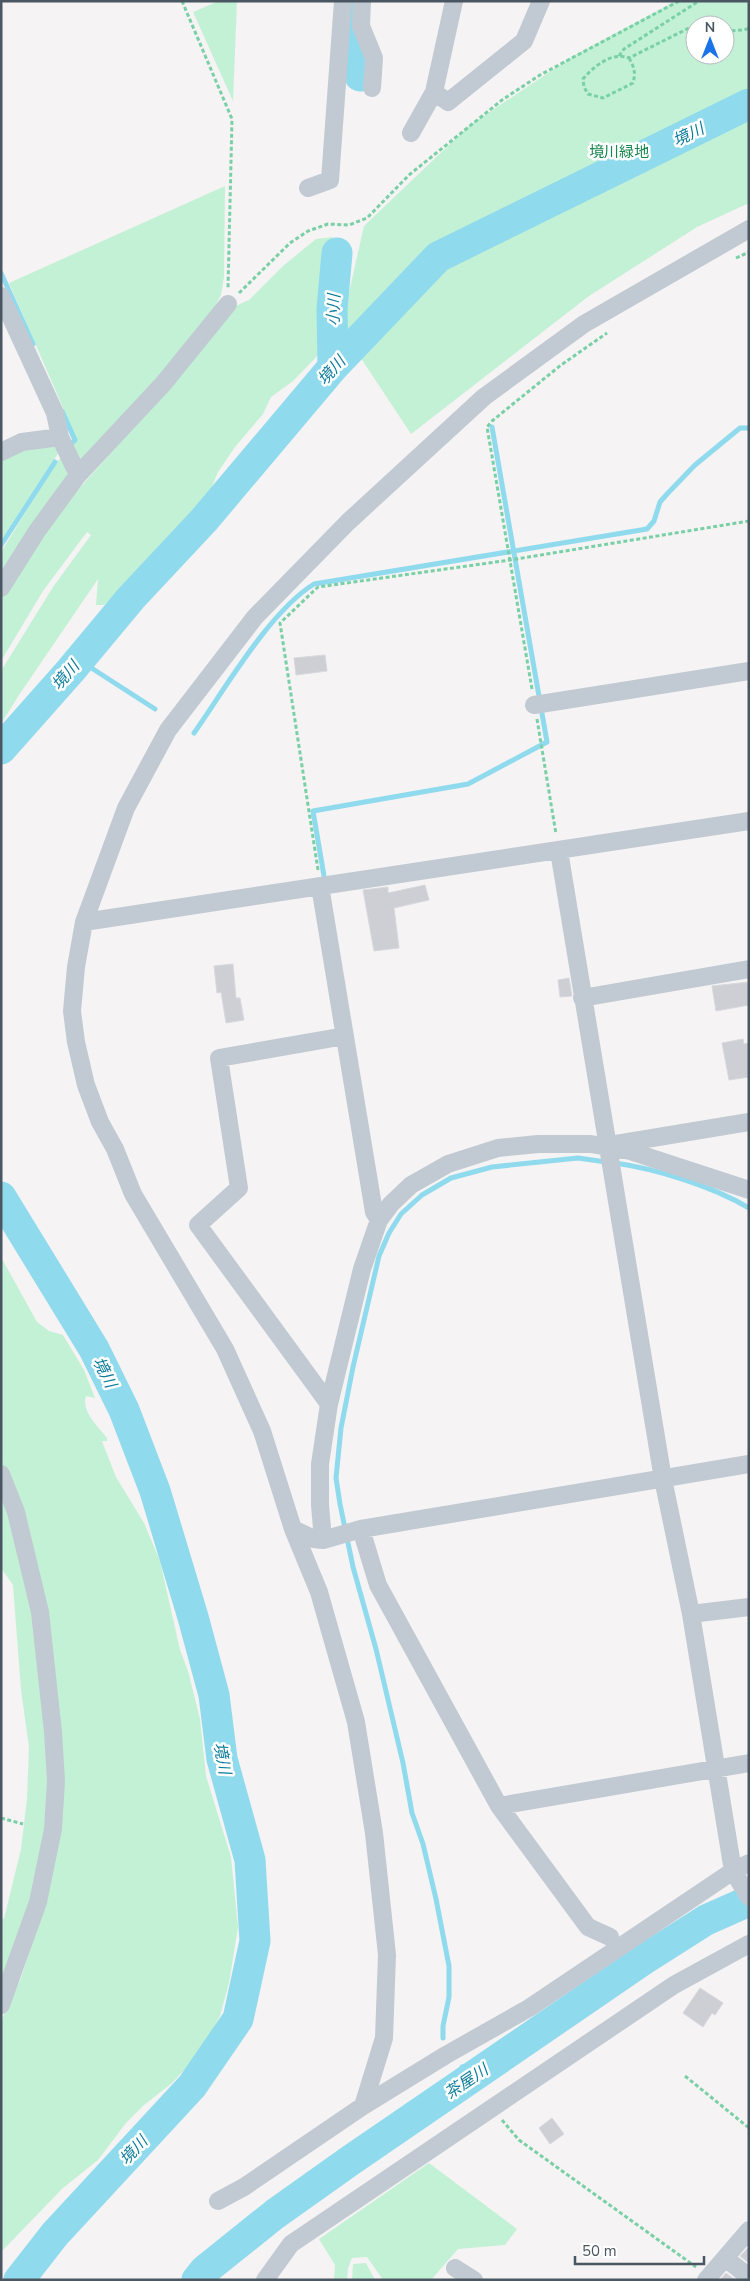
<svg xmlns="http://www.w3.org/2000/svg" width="750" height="2281" font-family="'Nunito Sans','Noto Sans JP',sans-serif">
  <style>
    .green { fill: #c3f1d5; fill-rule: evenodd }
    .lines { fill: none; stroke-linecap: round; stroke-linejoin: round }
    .stream { stroke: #90daee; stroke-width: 5 }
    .river { stroke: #90daee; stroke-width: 31 }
    .building { fill: #cdcfd5; stroke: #d7d9de }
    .path { stroke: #7ad0a6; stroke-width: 3; stroke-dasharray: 4 2.5; stroke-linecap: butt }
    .minor { stroke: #c1cad2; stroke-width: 18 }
    .labels { text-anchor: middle; stroke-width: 5; stroke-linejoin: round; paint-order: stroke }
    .park-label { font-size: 15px; fill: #17864f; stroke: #fff }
    .water-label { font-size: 16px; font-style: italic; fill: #0c7c9b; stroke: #fff }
  </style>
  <rect width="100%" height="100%" fill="#f5f3f3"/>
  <path class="green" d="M219,1H237L233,101L193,12Z
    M676,1H749V203L697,227L589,296L411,434L341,328L364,226L470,125L575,55ZM695,25H725V55H695Z
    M225,186L224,277L221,295L207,322L87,461L77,460L71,447L77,440L9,283Z
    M333,237V244L329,250L326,347L293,381L271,397L263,414L235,447L218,472L202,511L104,605H96L98,579L19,695L1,724V671L53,587L91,535L87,532L43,591L1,661V597L22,564L60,510L144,416L231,308L249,300L283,266L316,239Z
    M51,442L61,449L1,540V456Z
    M64,454L70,476L1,577V552L56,463Z
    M1,1257L37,1322L49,1331L63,1335L84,1370L95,1398L86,1396C81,1412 99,1427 107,1438V1441H102L103,1444L116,1477L144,1523L160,1561L180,1650L188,1671L200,1719L206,1776L231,1857L238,1927L229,1983L220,2016L200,2053L172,2083L144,2105L126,2123L98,2160L63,2188L1,2252V2021L21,1978L41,1916L56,1853L63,1811L61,1760L21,1512L1,1460Z
    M1,1481L33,1599L51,1781L40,1873L1,1992V1918L4,1919L21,1849L27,1799L29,1747L21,1690L13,1585L1,1568Z
    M429,2163L517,2229L505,2245L458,2249L431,2280H383L367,2257L352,2258L348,2268L347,2280H334L335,2265L319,2239Z
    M366,2263L375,2280H352L353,2264Z"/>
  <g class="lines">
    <path class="stream" d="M1,273L33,344
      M62,411L75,440L73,442
      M1,545L55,462
      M79,660L155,709
      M194,733C225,689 269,612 314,584L647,529L654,521L660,502L668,493L695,465L740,428H749
      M325,882L313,811L468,784L547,742L492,427
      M615,1163C657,1169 712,1186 749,1208
      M443,2038V2026L449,1997V1966L436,1899L423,1844L412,1813L403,1763L376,1649L353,1567L340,1504L336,1478L341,1428L353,1367L379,1256L389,1233L401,1214L422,1195L451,1178L492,1167L578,1158L606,1162
      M462,2067L470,2079"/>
    <path class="river" d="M350,1C350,26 352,52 360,76
      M333,367L332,309L337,253
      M1,749L71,670L131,598L204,520L333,367L438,257L749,104
      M1,1197L94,1349L124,1410L155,1491L193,1617L214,1695L222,1759L250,1860L255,1941L238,2019L192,2086L55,2234L19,2280
      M197,2280L205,2270L275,2214L351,2160L643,1960L706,1920L749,1901"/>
  </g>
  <path class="building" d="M325,655L327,671L296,675L294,658Z
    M425,885L429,900L394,908L399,948L374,951L363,890L388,887V893Z
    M233,964L236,998H240L244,1020L226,1023L221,992L217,993L214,966Z
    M569,978L572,996L560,997L558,980Z
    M749,982V1005L716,1011L712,986Z
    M743,1039L744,1044L749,1043V1077L729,1080L722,1043Z
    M700,1988L723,2003L715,2015L712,2013L703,2027L683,2013Z
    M552,2118L564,2134L550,2144L539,2128Z
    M749,2247V2263L740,2256Z
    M726,2273L735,2280H720Z"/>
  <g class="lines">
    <path class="path" d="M182,1L232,119L228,288
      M701,25H706
      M725,31L744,30L749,28
      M619,56L624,49L699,1
      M629,58C634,67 636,72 633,83L603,98L588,94L584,87L583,79C593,67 612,51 629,58L695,25
      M736,258L749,252
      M239,293L290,243L308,231L328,224L349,225L367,218L409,175L502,100L540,75L679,1
      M532,689L487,427L492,421L561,365L607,333
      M537,719L556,834
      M318,870L280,623L318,587L510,560L749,521
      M1,1818L23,1824
      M685,2076L749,2128
      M502,2120L519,2140L696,2267"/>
    <path class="minor" d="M362,1L361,26L374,58L372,88
      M434,92L448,102L524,41L541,1
      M411,133L434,92L454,1
      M308,188L330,180L343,1
      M749,229L584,324L484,397L348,522L255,617L168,730L126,808L84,922L76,967L72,1011L76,1042L86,1085L100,1122L115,1149L133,1194L225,1349L262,1431L293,1529L314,1539L323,1540L361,1529L749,1464
      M1,296L55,413L60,437L78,475
      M1,452L22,442L60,437
      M1,588L37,531L78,475L163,384L228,304
      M534,705L749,671
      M559,851L663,1479L691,1614L733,1871L749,1897
      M320,886L374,1212L379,1220
      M84,922L749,821
      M582,998L749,969
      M616,1144L749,1122
      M329,1404L198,1225L239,1188L219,1058L345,1036
      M1,1474L16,1512L40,1612L53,1732L56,1781L53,1829L38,1902L1,2005
      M293,1529L319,1592L356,1722L374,1833L387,1955L384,2038L363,2106
      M361,1529L378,1585L499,1806L588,1927L610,1937
      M323,1540L320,1505V1464L329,1404L362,1269L379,1220L391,1204L411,1185L448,1164L498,1148L538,1144H591L630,1151L749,1190
      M691,1614L749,1607
      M499,1806L749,1763
      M218,2201L244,2187L363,2106L446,2055L529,2008L733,1871L749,1863
      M725,2258L749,2277
      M455,2268L474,2280
      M265,2280L291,2244L674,1985L749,1944
      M706,2280L749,2230"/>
  </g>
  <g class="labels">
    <g class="park-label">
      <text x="619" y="157">境川緑地</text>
    </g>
    <g class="water-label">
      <text transform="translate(688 134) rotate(-26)" y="6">境川</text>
      <text transform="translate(333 310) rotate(-88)" y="6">小川</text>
      <text transform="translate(331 370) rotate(-48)" y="6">境川</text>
      <text transform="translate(65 675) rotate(-49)" y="6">境川</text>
      <text transform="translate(105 1372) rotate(63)" y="6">境川</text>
      <text transform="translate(223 1758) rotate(79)" y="6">境川</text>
      <text transform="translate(466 2081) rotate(-34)" y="6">茶屋川</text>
      <text transform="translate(133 2150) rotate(-47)" y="6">境川</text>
    </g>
  </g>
  <rect width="750" height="2281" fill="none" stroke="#4a5661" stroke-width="5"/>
  <g transform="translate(710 40)"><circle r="24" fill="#ffffff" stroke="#b7bbc0"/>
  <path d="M0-4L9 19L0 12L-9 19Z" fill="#1a73e8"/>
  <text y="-8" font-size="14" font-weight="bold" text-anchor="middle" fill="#4a5661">N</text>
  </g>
  <path d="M575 2256v8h129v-8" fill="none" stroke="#4a5661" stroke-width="2.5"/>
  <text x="582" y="2256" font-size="15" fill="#4a5661" stroke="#ffffff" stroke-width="4" paint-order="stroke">50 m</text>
</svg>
